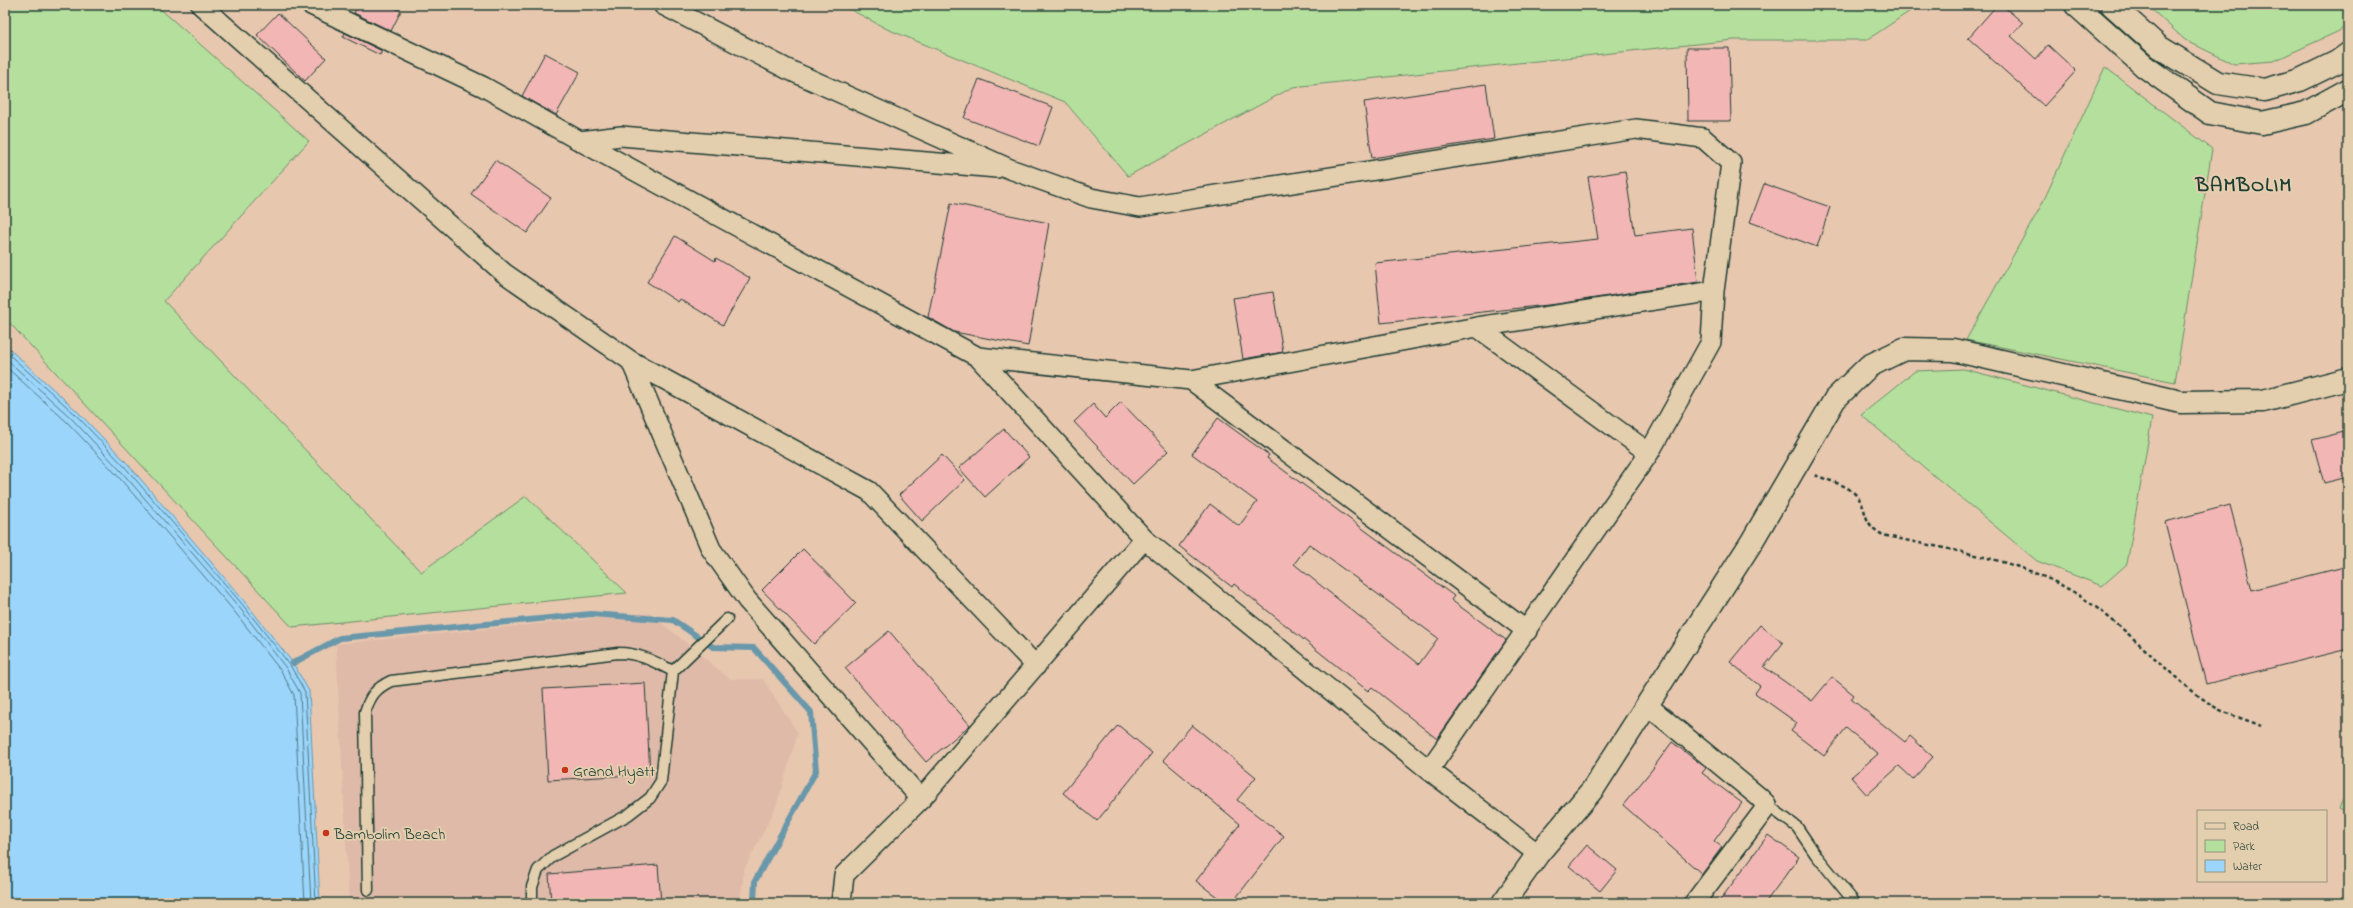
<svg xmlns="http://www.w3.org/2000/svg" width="2353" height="908" font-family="'Indie Flower',sans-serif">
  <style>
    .built { fill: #dfbaa9 }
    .green { fill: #b4df9c; stroke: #6a8e68 }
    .water { fill: #9bd5fb; stroke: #6998ab }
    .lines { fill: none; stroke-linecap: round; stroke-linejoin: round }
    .shore { stroke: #517a84; stroke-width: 1 }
    .stream { stroke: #6998ab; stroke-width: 6 }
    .building { fill: #f2b6b4; stroke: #1f3d34; fill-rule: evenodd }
    .lane-casing { stroke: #1f3d34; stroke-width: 13 }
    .street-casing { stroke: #1f3d34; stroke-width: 22 }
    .secondary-casing { stroke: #1f3d34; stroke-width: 25 }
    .path { stroke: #1f3d34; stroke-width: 2.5; stroke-dasharray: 4 3; stroke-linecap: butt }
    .lane { stroke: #e3cead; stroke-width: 10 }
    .street { stroke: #e3cead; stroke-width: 19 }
    .secondary { stroke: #e3cead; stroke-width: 22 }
    .poi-dot { fill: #c8321e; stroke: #e3cead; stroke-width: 1.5 }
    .labels { text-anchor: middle; stroke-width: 4; stroke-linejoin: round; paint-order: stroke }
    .poi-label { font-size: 16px; fill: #1f3d34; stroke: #e3cead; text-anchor: start }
    .district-label { font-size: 20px; font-weight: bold; letter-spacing: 1px; fill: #1f3d34; stroke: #e3cead }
  </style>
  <rect width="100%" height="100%" fill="#e8c7af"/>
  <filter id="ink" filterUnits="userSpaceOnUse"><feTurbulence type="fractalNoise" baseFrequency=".025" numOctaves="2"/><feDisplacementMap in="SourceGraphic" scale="8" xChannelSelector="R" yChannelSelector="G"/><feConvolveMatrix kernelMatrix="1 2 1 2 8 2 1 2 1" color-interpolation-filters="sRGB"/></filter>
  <g filter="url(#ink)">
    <path class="built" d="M650,613L730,679H763L798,733L776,807L744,870L740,903H349L336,644Z"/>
    <path class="green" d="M5,5H156L309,141L164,301L421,572L526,496L627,593L292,627L5,318Z
      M842,5H1919L1867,40H1734L1293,87L1128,176L1065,102L887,29Z
      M2147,5H2348V24L2339,31L2274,61L2234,64L2185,40Z
      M2105,67L2212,149L2175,382L1966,340L2042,204Z
      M1964,369L2152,418L2127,564L2102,586L2037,561L1861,415L1915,371Z
      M2348,789V813L2339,809Z"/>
    <path class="water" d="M5,345L77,411L127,463L245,602L293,663L309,691L320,903H5Z"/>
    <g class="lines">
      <path class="shore" d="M5,351L75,414L124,466L242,604L290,665L305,692L316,903
        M5,358L71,418L120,470L239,607L286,668L300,693L311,903
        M5,366L67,422L116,474L234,611L281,671L294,695L305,903"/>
      <path class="stream" d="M293,663L340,638L591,614L673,620L713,647L754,648L811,712L816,771L755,881L754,903"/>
    </g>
    <path class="building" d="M358,5H388L401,11L391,31L354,13Z
      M1997,5H2002L2023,23L2011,36L2036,59L2048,45L2076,71L2044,106L1968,38Z
      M278,13L326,58L305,81L257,35Z
      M345,33L382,51L380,55L343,37Z
      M1687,48H1729L1731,121H1688Z
      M545,53L580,72L556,115L522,96Z
      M979,79L1053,107L1039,146L964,118Z
      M1486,84L1494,139L1372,158L1364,102Z
      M495,160L551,198L527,233L471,194Z
      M1625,171L1635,235L1692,228L1698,282L1557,304L1381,323L1375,263L1598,239L1588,177Z
      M1764,184L1830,207L1817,247L1750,222Z
      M951,203L1049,223L1028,346L954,332L928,317Z
      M675,236L715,261L716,258L750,278L723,325L680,299L678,302L647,282Z
      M1273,292L1283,352L1243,359L1233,298Z
      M1121,402L1168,451L1133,484L1074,422L1093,404L1105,418Z
      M1218,418L1269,455L1267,458L1454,596L1451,600L1506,640L1437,739L1372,687L1368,691L1234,584L1232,587L1179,546L1210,504L1239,526L1257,502L1192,454ZM1309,544L1438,638L1419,664L1294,564Z
      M1004,429L1029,457L985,497L959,468Z
      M2348,431V477L2324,483L2312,440Z
      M942,455L965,480L922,521L899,495Z
      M2230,505L2252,590L2348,566V649L2206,684L2165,522Z
      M803,549L856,603L814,644L762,590Z
      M1760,625L1783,643L1764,667L1812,701L1832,677L1854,695L1851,699L1905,742L1910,736L1933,757L1913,779L1899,766L1867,795L1851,777L1878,754L1846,728L1824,756L1791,731L1797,723L1755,693L1760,686L1730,662Z
      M889,631L970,725L926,762L845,668Z
      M645,683L650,774L548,780L543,689Z
      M1118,725L1152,753L1097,821L1063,793Z
      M1192,725L1256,777L1237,800L1284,836L1232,903H1225L1196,881L1240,824L1163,760Z
      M1672,742L1706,768L1702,773L1742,803L1714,841L1722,847L1702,874L1623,805L1651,771Z
      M1768,835L1799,857L1765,903H1718Z
      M1587,845L1617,870L1600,891L1569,866Z
      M658,865L661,903H551L549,874Z"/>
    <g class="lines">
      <g class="lane-casing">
        <path id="lane" d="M1766,804L1797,827L1816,855L1855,903
          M368,890L365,712C370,696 376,688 391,681L618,653C640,653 655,662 673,671
          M532,903V887L538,870L553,856L628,815L650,798L661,781L673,671L727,619"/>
      </g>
      <g class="street-casing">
        <path id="street" d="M201,5L504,273L631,361L869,491L1036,666
          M311,5L484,87L580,141L978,357L1144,539L1429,770L1538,854
          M663,5L787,69L1010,169L1091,198L1140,207L1636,129L1703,138L1731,163L1714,291L1711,342L1649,453L1429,770
          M580,141L621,136L997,168
          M1477,327L1649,453
          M978,357L1191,380L1477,327L1714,291
          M631,361L711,549L747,600L921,799
          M1191,380L1527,631
          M1647,705L1759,797L1766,804L1765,809L1694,903
          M841,903L844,875L921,799L1144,539"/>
      </g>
      <g class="secondary-casing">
        <path id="secondary" d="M2076,5L2144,66L2210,113L2262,123L2306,113L2348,90
          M2112,5L2159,47L2218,83L2265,90L2300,80L2337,62L2348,54
          M1503,903L1538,854L1593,789L1751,543L1835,399L1869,366L1904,349L1953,350L2181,402L2263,401L2348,379"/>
      </g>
      <path class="path" d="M1815,475C1826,480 1845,484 1854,493C1870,508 1859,522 1883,535C1941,549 2005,556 2059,584C2118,614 2158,669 2213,706C2227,715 2246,719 2261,726"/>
      <use href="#lane" class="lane"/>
      <use href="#street" class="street"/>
      <use href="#secondary" class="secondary"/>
    </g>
  </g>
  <g class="poi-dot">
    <circle cx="565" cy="770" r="4"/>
    <circle cx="326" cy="833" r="4"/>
  </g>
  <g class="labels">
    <g class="poi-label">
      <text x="573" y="776">Grand Hyatt</text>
      <text x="334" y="839">Bambolim Beach</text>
    </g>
    <g class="district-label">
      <text x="2244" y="191">BAMBOLIM</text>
    </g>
  </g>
  <rect width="2353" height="908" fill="none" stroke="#e3cead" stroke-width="20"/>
  <rect x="10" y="10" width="2333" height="888" fill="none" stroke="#1f3d34" stroke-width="1.5" filter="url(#ink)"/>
  <rect x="2197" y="810" width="130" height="72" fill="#e3cead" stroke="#95947d"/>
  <rect x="2205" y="823" width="20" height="6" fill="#e3cead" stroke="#95947d"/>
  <text x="2233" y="830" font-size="12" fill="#1f3d34">Road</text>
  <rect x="2205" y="840" width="20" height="12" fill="#b4df9c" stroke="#95947d"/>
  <text x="2233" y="850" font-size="12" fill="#1f3d34">Park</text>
  <rect x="2205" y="860" width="20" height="12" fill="#9bd5fb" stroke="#95947d"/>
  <text x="2233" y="870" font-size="12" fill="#1f3d34">Water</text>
</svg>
